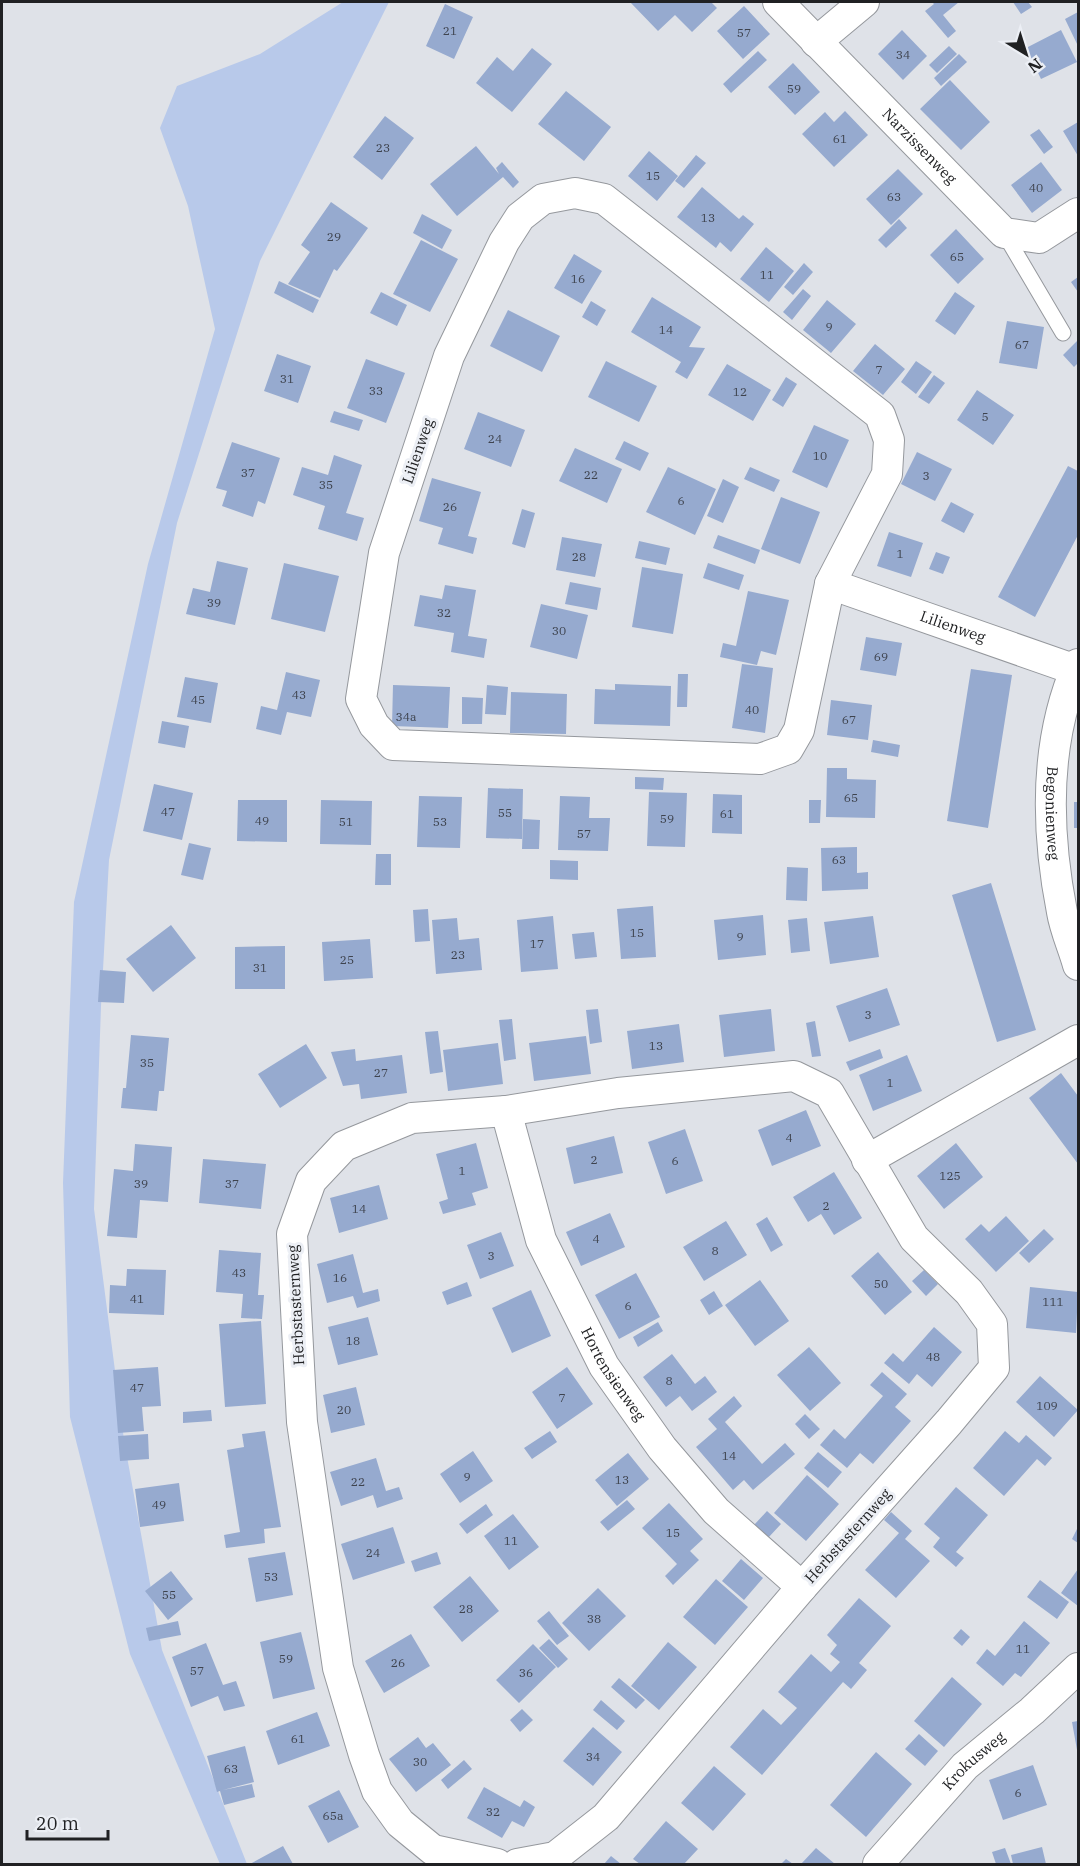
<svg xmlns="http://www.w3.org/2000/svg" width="1080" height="1866" font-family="'IBM Plex Serif',serif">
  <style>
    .green { fill: #b8c9ea }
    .building { fill: #96aacf }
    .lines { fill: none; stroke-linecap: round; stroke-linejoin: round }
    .service-casing { stroke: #95989d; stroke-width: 17 }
    .minor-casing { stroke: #95989d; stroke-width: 32 }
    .service { stroke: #fff; stroke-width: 15 }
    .minor { stroke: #fff; stroke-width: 30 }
    .labels { text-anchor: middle; stroke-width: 6; stroke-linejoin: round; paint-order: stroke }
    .number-label { font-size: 12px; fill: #3e434e }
    .street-label { font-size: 15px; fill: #202123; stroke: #eceff5 }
  </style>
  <rect width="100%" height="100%" fill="#dfe2e8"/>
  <path class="green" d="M343,2H389L260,261L177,523L109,860L101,1006L94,1209L124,1440L162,1650L247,1864H220L130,1654L70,1417L63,1183L74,902L148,564L215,329L188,206L160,128L177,86L260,54Z"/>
  <path class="building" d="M630,2H711L717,8L692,32L675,15L658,31Z
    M932,2H959L943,15L956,31L948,38L925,11L934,4Z
    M1013,2H1028L1032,7L1021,14Z
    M445,4L473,17L454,59L426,46Z
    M744,6L770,34L743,59L717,31Z
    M1078,12V46L1065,19Z
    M902,30L927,56L903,80L878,54Z
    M1061,30L1077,62L1041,79L1026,48Z
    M949,46L957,54L937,73L929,65Z
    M532,48L552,64L512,112L476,83L497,57L513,71Z
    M758,51L767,60L731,93L723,84Z
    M959,54L967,62L941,86L934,78Z
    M793,63L820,92L795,115L768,87Z
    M950,80L990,122L961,150L920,109Z
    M566,91L611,127L584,161L538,124Z
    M845,111L868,135L834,167L802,134L825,112L834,122Z
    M385,116L414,138L382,180L353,157Z
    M1078,122V156L1063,131Z
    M1039,129L1053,147L1044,154L1030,135Z
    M476,146L499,174L496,168L502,162L519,182L513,188L503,177L457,216L430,184Z
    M649,151L678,176L657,201L628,176Z
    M696,155L706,163L684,188L675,181Z
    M1041,162L1062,190L1032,213L1011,185Z
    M898,169L923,194L891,225L866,199Z
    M702,187L739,219L743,215L754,224L731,252L720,242L716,248L677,217Z
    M331,202L368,228L337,271L334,269L320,298L288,284L310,252L301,245Z
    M422,214L452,230L442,249L413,233Z
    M899,219L907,228L886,248L878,240Z
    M956,229L984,259L958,284L930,255Z
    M421,240L458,259L430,312L393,294Z
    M766,247L794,271L769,302L740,279Z
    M574,254L602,271L582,304L554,288Z
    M804,263L813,272L793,295L784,287Z
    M1078,277V292L1071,282Z
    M279,281L319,300L313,313L274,293Z
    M803,289L811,296L792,320L783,312Z
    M381,292L407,305L397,326L370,313Z
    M955,292L975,306L955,335L935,321Z
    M652,297L701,327L689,347L705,348L687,379L675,372L681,362L631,332Z
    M827,300L856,324L831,353L803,330Z
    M591,301L606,310L597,326L582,317Z
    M508,310L560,336L542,372L490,346Z
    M1007,321L1044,327L1037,369L999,363Z
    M1078,340V363L1074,367L1063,355Z
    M875,344L905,369L883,395L853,371Z
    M277,354L311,366L298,403L264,391Z
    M366,359L405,373L386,423L347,408Z
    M606,361L657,386L639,422L588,397Z
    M916,361L932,372L916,394L901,382Z
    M727,364L771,390L753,421L708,395Z
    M934,375L945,383L929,404L918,397Z
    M786,377L797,384L783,407L772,400Z
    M977,390L1014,415L993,445L957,420Z
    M334,411L363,420L359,431L330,422Z
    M478,412L525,430L511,467L464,449Z
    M814,425L849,440L827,488L792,472Z
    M624,441L649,453L640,471L615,459Z
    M232,442L280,458L265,504L258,501L253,517L222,506L227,491L216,488Z
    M575,448L622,469L607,503L559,481Z
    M917,452L952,469L935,501L901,484Z
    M334,455L362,465L346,513L364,518L357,541L318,529L325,506L293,495L302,467L328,475Z
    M1068,466L1078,471V535L1035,617L998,597Z
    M668,467L716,489L695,535L646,512Z
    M750,467L780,480L774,492L744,479Z
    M432,478L481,492L468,536L477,538L473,554L438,544L443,528L419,521Z
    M723,479L739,487L723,523L707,516Z
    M781,497L820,512L800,564L761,549Z
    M951,502L974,514L964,533L941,521Z
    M522,509L535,513L525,548L512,544Z
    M889,532L923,543L911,577L877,566Z
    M718,535L760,550L755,564L713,548Z
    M562,537L602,544L595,577L556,570Z
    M639,541L670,548L666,565L635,558Z
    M936,552L950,557L943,574L929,569Z
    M217,561L248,568L235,625L186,614L193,588L210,592Z
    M284,563L339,576L325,632L271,619Z
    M708,563L744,575L739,590L703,578Z
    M642,567L683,574L673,634L632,627Z
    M570,582L601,588L597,610L565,604Z
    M445,585L476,590L468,636L487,639L484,658L451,652L454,633L414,626L420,595L442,599Z
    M748,591L789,600L776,655L761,651L757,665L720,657L723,643L736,646Z
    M541,604L588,615L577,659L530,647Z
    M866,637L902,643L896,676L860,670Z
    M742,664L773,668L765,733L732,728Z
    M971,669L1012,675L988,828L947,821Z
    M286,672L320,680L311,717L287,712L281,735L256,729L261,706L277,710Z
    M678,674H688L687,707H677Z
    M185,677L218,683L211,723L177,717Z
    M615,684L671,686L670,726L594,724L595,689L615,690Z
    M393,685L450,687L448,728L392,726Z
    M487,685L508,687L506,715L485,714Z
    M511,692L567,694L566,734L510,733Z
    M462,697L483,698L482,724H462Z
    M831,700L872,705L868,740L827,735Z
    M162,721L189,726L185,748L158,743Z
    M873,740L900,745L898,757L871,752Z
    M827,768H847V779L876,780L875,818L826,817Z
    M635,777L664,778L663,790L635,789Z
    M154,784L193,793L182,840L143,831Z
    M488,788L523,789L522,839L486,838Z
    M649,792L687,793L685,847L647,846Z
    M713,794L742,795V834L712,833Z
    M419,796L462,797L460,848L417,847Z
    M560,796L590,797L589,818H610L608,851L558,850Z
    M238,800H287V842L237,841Z
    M321,800L372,801L371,845L320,844Z
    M809,800H821L820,823H809Z
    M1074,802H1078V828H1074Z
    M523,819L540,820L539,849H522Z
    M189,843L211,848L203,880L181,875Z
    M857,847V873L868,872V889L822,891L821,848Z
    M376,854H391V885H375Z
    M550,860L578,861V880L550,879Z
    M787,867L808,868L807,901L786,900Z
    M991,883L1036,1030L997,1042L952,895Z
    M653,906L656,957L621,959L617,909Z
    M428,909L430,941L415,942L413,910Z
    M763,915L766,955L718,960L714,920Z
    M553,916L558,969L521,972L517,920Z
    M873,916L879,957L830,964L824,922Z
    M457,918L459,940L479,938L482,970L436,974L432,920Z
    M807,918L810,951L791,953L788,920Z
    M171,925L196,958L153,992L126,959Z
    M594,932L597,957L575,959L572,934Z
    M370,939L373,978L324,981L322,942Z
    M285,946V989H235V947Z
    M100,970L126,972L124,1003L98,1002Z
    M887,988L900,1025L849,1042L836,1006Z
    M598,1009L602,1042L590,1044L586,1010Z
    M771,1009L775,1051L724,1057L719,1015Z
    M512,1019L516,1059L504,1061L499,1020Z
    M815,1021L821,1056L812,1057L806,1023Z
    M679,1024L684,1062L632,1069L627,1031Z
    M438,1031L443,1072L430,1074L425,1032Z
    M131,1035L169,1038L164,1091H159L157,1111L121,1108L123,1088H126Z
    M586,1036L591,1074L534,1081L529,1043Z
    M498,1043L503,1084L448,1091L443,1050Z
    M306,1044L327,1078L280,1108L258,1074Z
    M355,1049L356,1061L402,1055L407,1093L361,1099L359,1084L343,1086L331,1052Z
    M880,1049L883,1058L850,1071L846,1062Z
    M907,1055L922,1091L873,1111L859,1075Z
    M1061,1073L1078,1096V1164L1029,1098Z
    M806,1110L821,1146L772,1166L758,1130Z
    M685,1129L703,1181L666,1194L648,1142Z
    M614,1136L623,1173L574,1184L566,1148Z
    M476,1143L488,1188L472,1193L476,1205L443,1214L439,1202L448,1199L436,1154Z
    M956,1143L983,1177L944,1209L917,1176Z
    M135,1144L172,1147L168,1202L140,1200L137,1238L107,1236L114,1169L133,1171Z
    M203,1159L266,1164L261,1209L199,1203Z
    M834,1172L862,1218L834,1235L821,1214L808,1222L793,1197Z
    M379,1185L388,1219L339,1233L330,1198Z
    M610,1213L625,1247L581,1266L566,1232Z
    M1006,1216L1029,1241L996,1272L965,1239L981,1224L989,1232Z
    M767,1217L783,1245L771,1252L756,1224Z
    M726,1221L747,1255L704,1281L683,1247Z
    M1044,1229L1054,1239L1029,1263L1019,1253Z
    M501,1232L514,1266L480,1279L467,1245Z
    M219,1250L261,1253L258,1295H264L262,1319L241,1318L243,1294L216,1292Z
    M878,1252L912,1292L885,1315L851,1276Z
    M353,1254L363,1293L378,1289L380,1301L357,1308L353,1296L327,1303L317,1264Z
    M127,1269L166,1270L164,1315L109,1313L110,1285L126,1286Z
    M924,1270L938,1284L926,1296L912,1281Z
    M636,1273L660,1317L619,1339L595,1295Z
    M760,1280L789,1321L755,1346L725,1305Z
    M467,1282L472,1296L447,1305L442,1292Z
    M1030,1287L1078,1292L1076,1333L1026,1328Z
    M531,1290L551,1336L512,1353L492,1308Z
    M714,1291L723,1306L709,1315L700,1300Z
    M368,1317L378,1355L338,1365L328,1327Z
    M261,1321L266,1404L225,1407L219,1324Z
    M658,1322L663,1331L638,1347L633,1337Z
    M934,1327L962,1352L932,1387L917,1374L909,1384L884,1363L893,1353L903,1362Z
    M809,1347L841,1383L810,1411L777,1375Z
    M672,1354L695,1384L705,1376L717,1392L692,1411L680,1396L666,1407L643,1377Z
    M158,1367L161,1406L142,1407L144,1431L118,1433L113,1370Z
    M567,1367L593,1404L557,1429L532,1392Z
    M882,1372L907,1394L895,1407L911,1421L873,1464L860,1453L847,1468L820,1445L834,1429L845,1439L883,1396L870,1385Z
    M1040,1376L1078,1410L1054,1437L1016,1402Z
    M356,1387L365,1425L331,1433L323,1395Z
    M734,1396L742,1406L725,1422L762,1464L785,1443L795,1454L753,1490L744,1480L733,1490L696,1447L717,1429L708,1419Z
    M211,1410L212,1421L183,1423V1412Z
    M805,1414L820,1429L809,1439L795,1424Z
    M265,1431L281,1527L264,1529L265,1543L226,1548L224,1535L240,1532L227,1450L244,1447L242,1434Z
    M550,1431L557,1442L532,1459L524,1448Z
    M1005,1431L1019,1443L1026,1435L1052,1458L1045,1466L1037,1459L1004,1496L973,1468Z
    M148,1434L149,1459L120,1461L118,1436Z
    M473,1451L493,1481L460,1503L440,1474Z
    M818,1452L842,1472L828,1488L804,1468Z
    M628,1453L649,1479L617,1506L595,1480Z
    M376,1458L386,1491L399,1487L403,1499L377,1508L373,1495L341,1506L330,1472Z
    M807,1475L839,1504L806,1541L774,1513Z
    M179,1483L184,1521L140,1527L135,1489Z
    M956,1487L988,1515L956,1552L964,1558L956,1567L933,1547L940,1538L924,1524Z
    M627,1500L635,1509L608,1531L600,1522Z
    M669,1503L703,1539L690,1551L699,1560L673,1585L665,1576L677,1564L642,1528Z
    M486,1504L493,1515L467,1534L459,1524Z
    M767,1511L781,1524L768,1538L754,1525Z
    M891,1512L912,1531L905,1539L930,1561L896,1598L865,1570L899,1533L884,1520Z
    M513,1514L539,1547L509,1570L484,1536Z
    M393,1527L405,1563L353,1580L341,1544Z
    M1077,1529L1078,1530V1543L1072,1539Z
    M285,1552L293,1595L256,1602L248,1558Z
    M437,1552L441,1564L415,1572L411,1561Z
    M741,1559L763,1578L744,1600L722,1581Z
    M1078,1569V1606L1061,1593Z
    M171,1571L193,1599L168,1620L145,1591Z
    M470,1576L499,1611L462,1642L433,1607Z
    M716,1579L748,1607L715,1645L683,1617Z
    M1040,1580L1069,1602L1057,1619L1027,1597Z
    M598,1588L626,1616L589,1651L562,1623Z
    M859,1598L891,1626L859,1663L867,1670L851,1689L843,1682L762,1775L730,1747L763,1709L781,1725L797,1708L778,1692L811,1654L831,1672L840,1662L830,1654L837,1645L827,1635Z
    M549,1611L569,1636L557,1645L537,1621Z
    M178,1621L181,1635L149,1641L146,1628Z
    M1024,1621L1050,1643L1021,1677L1015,1673L1003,1686L976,1663L987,1649L995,1656Z
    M961,1629L970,1637L962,1646L953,1638Z
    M301,1632L315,1689L273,1699L260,1642Z
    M411,1634L430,1666L384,1693L365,1661Z
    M549,1639L568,1659L558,1668L539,1648Z
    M668,1642L697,1667L659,1710L631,1686Z
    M206,1643L223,1685L236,1681L245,1706L224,1711L218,1696L191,1707L172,1657Z
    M533,1644L556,1667L519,1703L496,1680Z
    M952,1677L982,1704L944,1747L914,1721Z
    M619,1678L645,1700L636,1709L611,1687Z
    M601,1700L625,1721L617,1730L593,1710Z
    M522,1709L533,1720L520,1732L510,1720Z
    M317,1712L330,1746L278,1765L266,1731Z
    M1078,1721V1750H1077L1072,1722Z
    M593,1727L622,1752L593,1786L563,1761Z
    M919,1734L938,1751L925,1766L905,1749Z
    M418,1737L426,1748L433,1743L451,1765L416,1792L389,1759Z
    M245,1746L254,1782L223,1790L252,1784L255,1797L224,1805L220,1791L217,1792L207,1756Z
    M876,1752L912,1784L866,1837L830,1805Z
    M464,1760L472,1769L448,1789L441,1780Z
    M1033,1765L1047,1805L1003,1820L989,1780Z
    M714,1766L746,1794L713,1831L681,1803Z
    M484,1787L520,1807L524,1800L535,1807L524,1827L512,1821L502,1838L467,1818Z
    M339,1790L359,1827L328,1843L308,1806Z
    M666,1821L698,1849L684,1864H640L633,1859Z
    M283,1846L293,1864H250Z
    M1042,1847L1046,1864H1013L1011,1855Z
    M816,1848L835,1864H801Z
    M1005,1848L1011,1864H996L992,1852Z
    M611,1856L621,1864H604Z
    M786,1859L793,1864H781Z"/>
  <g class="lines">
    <g class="service-casing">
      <path id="service" d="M1004,233L1063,333"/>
    </g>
    <g class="minor-casing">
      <g id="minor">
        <path id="s1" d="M778,2L1004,233L1039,238L1078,213"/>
        <path d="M816,42L864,2"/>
        <path d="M575,193L604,199L880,415L889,440L887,474L830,584L799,730L788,749L760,759L393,745L374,725L361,699L384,553L449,356L504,242L520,217L543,199Z"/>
        <path id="s2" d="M830,584L1076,670"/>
        <path id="s3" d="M1078,664C1044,741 1046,830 1062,912C1065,930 1073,947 1078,965"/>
        <path id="s4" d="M506,1111L541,1240L604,1366L662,1448L716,1511L802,1587"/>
        <path d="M867,1160L1078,1040"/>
        <path d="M497,1864L433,1850L400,1823L377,1791L364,1755L338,1668L302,1422L292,1234L311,1181L344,1146L412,1118L506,1111L618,1093L794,1076L829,1093L914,1238L969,1292L992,1324L994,1368L949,1422L802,1587L606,1817L555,1857L517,1864"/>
        <path id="s5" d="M878,1864L965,1766L1032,1711L1078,1668"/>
      </g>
    </g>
    <use href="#service" class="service"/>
    <use href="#minor" class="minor"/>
  </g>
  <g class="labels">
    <g class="number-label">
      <text x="450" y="35">21</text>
      <text x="744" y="37">57</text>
      <text x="903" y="59">34</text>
      <text x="794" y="93">59</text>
      <text x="840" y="143">61</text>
      <text x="383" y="152">23</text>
      <text x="653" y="180">15</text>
      <text x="1036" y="192">40</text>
      <text x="894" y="201">63</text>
      <text x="708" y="222">13</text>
      <text x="334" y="241">29</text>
      <text x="957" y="261">65</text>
      <text x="767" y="279">11</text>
      <text x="578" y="283">16</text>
      <text x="829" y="331">9</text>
      <text x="666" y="334">14</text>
      <text x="1022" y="349">67</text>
      <text x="879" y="374">7</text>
      <text x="287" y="383">31</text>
      <text x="376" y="395">33</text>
      <text x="740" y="396">12</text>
      <text x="985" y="421">5</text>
      <text x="495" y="443">24</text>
      <text x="820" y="460">10</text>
      <text x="248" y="477">37</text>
      <text x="591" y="479">22</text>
      <text x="926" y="480">3</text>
      <text x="326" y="489">35</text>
      <text x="681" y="505">6</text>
      <text x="450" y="511">26</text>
      <text x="900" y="558">1</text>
      <text x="579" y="561">28</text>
      <text x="214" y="607">39</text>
      <text x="444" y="617">32</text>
      <text x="559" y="635">30</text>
      <text x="881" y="661">69</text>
      <text x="299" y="699">43</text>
      <text x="198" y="704">45</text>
      <text x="752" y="714">40</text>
      <text x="406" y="721">34a</text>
      <text x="849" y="724">67</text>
      <text x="851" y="802">65</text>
      <text x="168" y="816">47</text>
      <text x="505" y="817">55</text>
      <text x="727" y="818">61</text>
      <text x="667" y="823">59</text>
      <text x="262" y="825">49</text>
      <text x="346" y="826">51</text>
      <text x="440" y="826">53</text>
      <text x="584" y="838">57</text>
      <text x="839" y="864">63</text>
      <text x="637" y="937">15</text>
      <text x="740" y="941">9</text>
      <text x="537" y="948">17</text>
      <text x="458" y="959">23</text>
      <text x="347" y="964">25</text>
      <text x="260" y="972">31</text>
      <text x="868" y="1019">3</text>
      <text x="656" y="1050">13</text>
      <text x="147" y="1067">35</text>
      <text x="381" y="1077">27</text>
      <text x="890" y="1087">1</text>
      <text x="789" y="1142">4</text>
      <text x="594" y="1164">2</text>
      <text x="675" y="1165">6</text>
      <text x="462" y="1175">1</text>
      <text x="950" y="1180">125</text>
      <text x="141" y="1188">39</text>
      <text x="232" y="1188">37</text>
      <text x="826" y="1210">2</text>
      <text x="359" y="1213">14</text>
      <text x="596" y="1243">4</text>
      <text x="715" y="1255">8</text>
      <text x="491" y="1260">3</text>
      <text x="239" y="1277">43</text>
      <text x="340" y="1282">16</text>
      <text x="881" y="1288">50</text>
      <text x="137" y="1303">41</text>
      <text x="1053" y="1306">111</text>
      <text x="628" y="1310">6</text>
      <text x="353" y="1345">18</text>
      <text x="933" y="1361">48</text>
      <text x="669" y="1385">8</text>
      <text x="137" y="1392">47</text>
      <text x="562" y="1402">7</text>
      <text x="1047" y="1410">109</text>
      <text x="344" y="1414">20</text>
      <text x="729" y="1460">14</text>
      <text x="467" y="1481">9</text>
      <text x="622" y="1484">13</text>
      <text x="358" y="1486">22</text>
      <text x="159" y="1509">49</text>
      <text x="673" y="1537">15</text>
      <text x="511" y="1545">11</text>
      <text x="373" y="1557">24</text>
      <text x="271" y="1581">53</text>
      <text x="169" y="1599">55</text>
      <text x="466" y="1613">28</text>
      <text x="594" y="1623">38</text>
      <text x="1023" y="1653">11</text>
      <text x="286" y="1663">59</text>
      <text x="398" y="1667">26</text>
      <text x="197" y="1675">57</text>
      <text x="526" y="1677">36</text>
      <text x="298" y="1743">61</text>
      <text x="593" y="1761">34</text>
      <text x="420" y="1766">30</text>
      <text x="231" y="1773">63</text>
      <text x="1018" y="1797">6</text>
      <text x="493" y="1816">32</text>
      <text x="333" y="1820">65a</text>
    </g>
    <g class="street-label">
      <text dy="5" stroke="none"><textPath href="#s1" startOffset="202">Narzissenweg</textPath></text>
      <text transform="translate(418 451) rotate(-71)" y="5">Lilienweg</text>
      <text dy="5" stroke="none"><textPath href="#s2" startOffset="130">Lilienweg</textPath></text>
      <text dy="5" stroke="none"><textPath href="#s3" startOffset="153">Begonienweg</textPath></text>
      <text transform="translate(296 1305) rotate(-93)" y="5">Herbstasternweg</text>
      <text dy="5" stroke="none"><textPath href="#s4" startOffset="286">Hortensienweg</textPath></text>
      <text transform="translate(848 1536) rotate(-48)" y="5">Herbstasternweg</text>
      <text dy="5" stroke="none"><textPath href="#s5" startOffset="141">Krokusweg</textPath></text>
    </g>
  </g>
  <rect width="1080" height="1866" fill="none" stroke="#202123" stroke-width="6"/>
  <g transform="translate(1026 54) rotate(142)" stroke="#eceff5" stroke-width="4.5" paint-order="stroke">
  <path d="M0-4.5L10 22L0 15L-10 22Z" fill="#202123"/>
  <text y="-9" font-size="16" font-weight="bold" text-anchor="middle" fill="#202123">N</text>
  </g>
  <path d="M27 1830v9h81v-9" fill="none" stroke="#202123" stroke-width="3"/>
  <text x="36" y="1830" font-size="18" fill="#202123" stroke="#eceff5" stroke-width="4.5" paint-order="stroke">20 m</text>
</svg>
